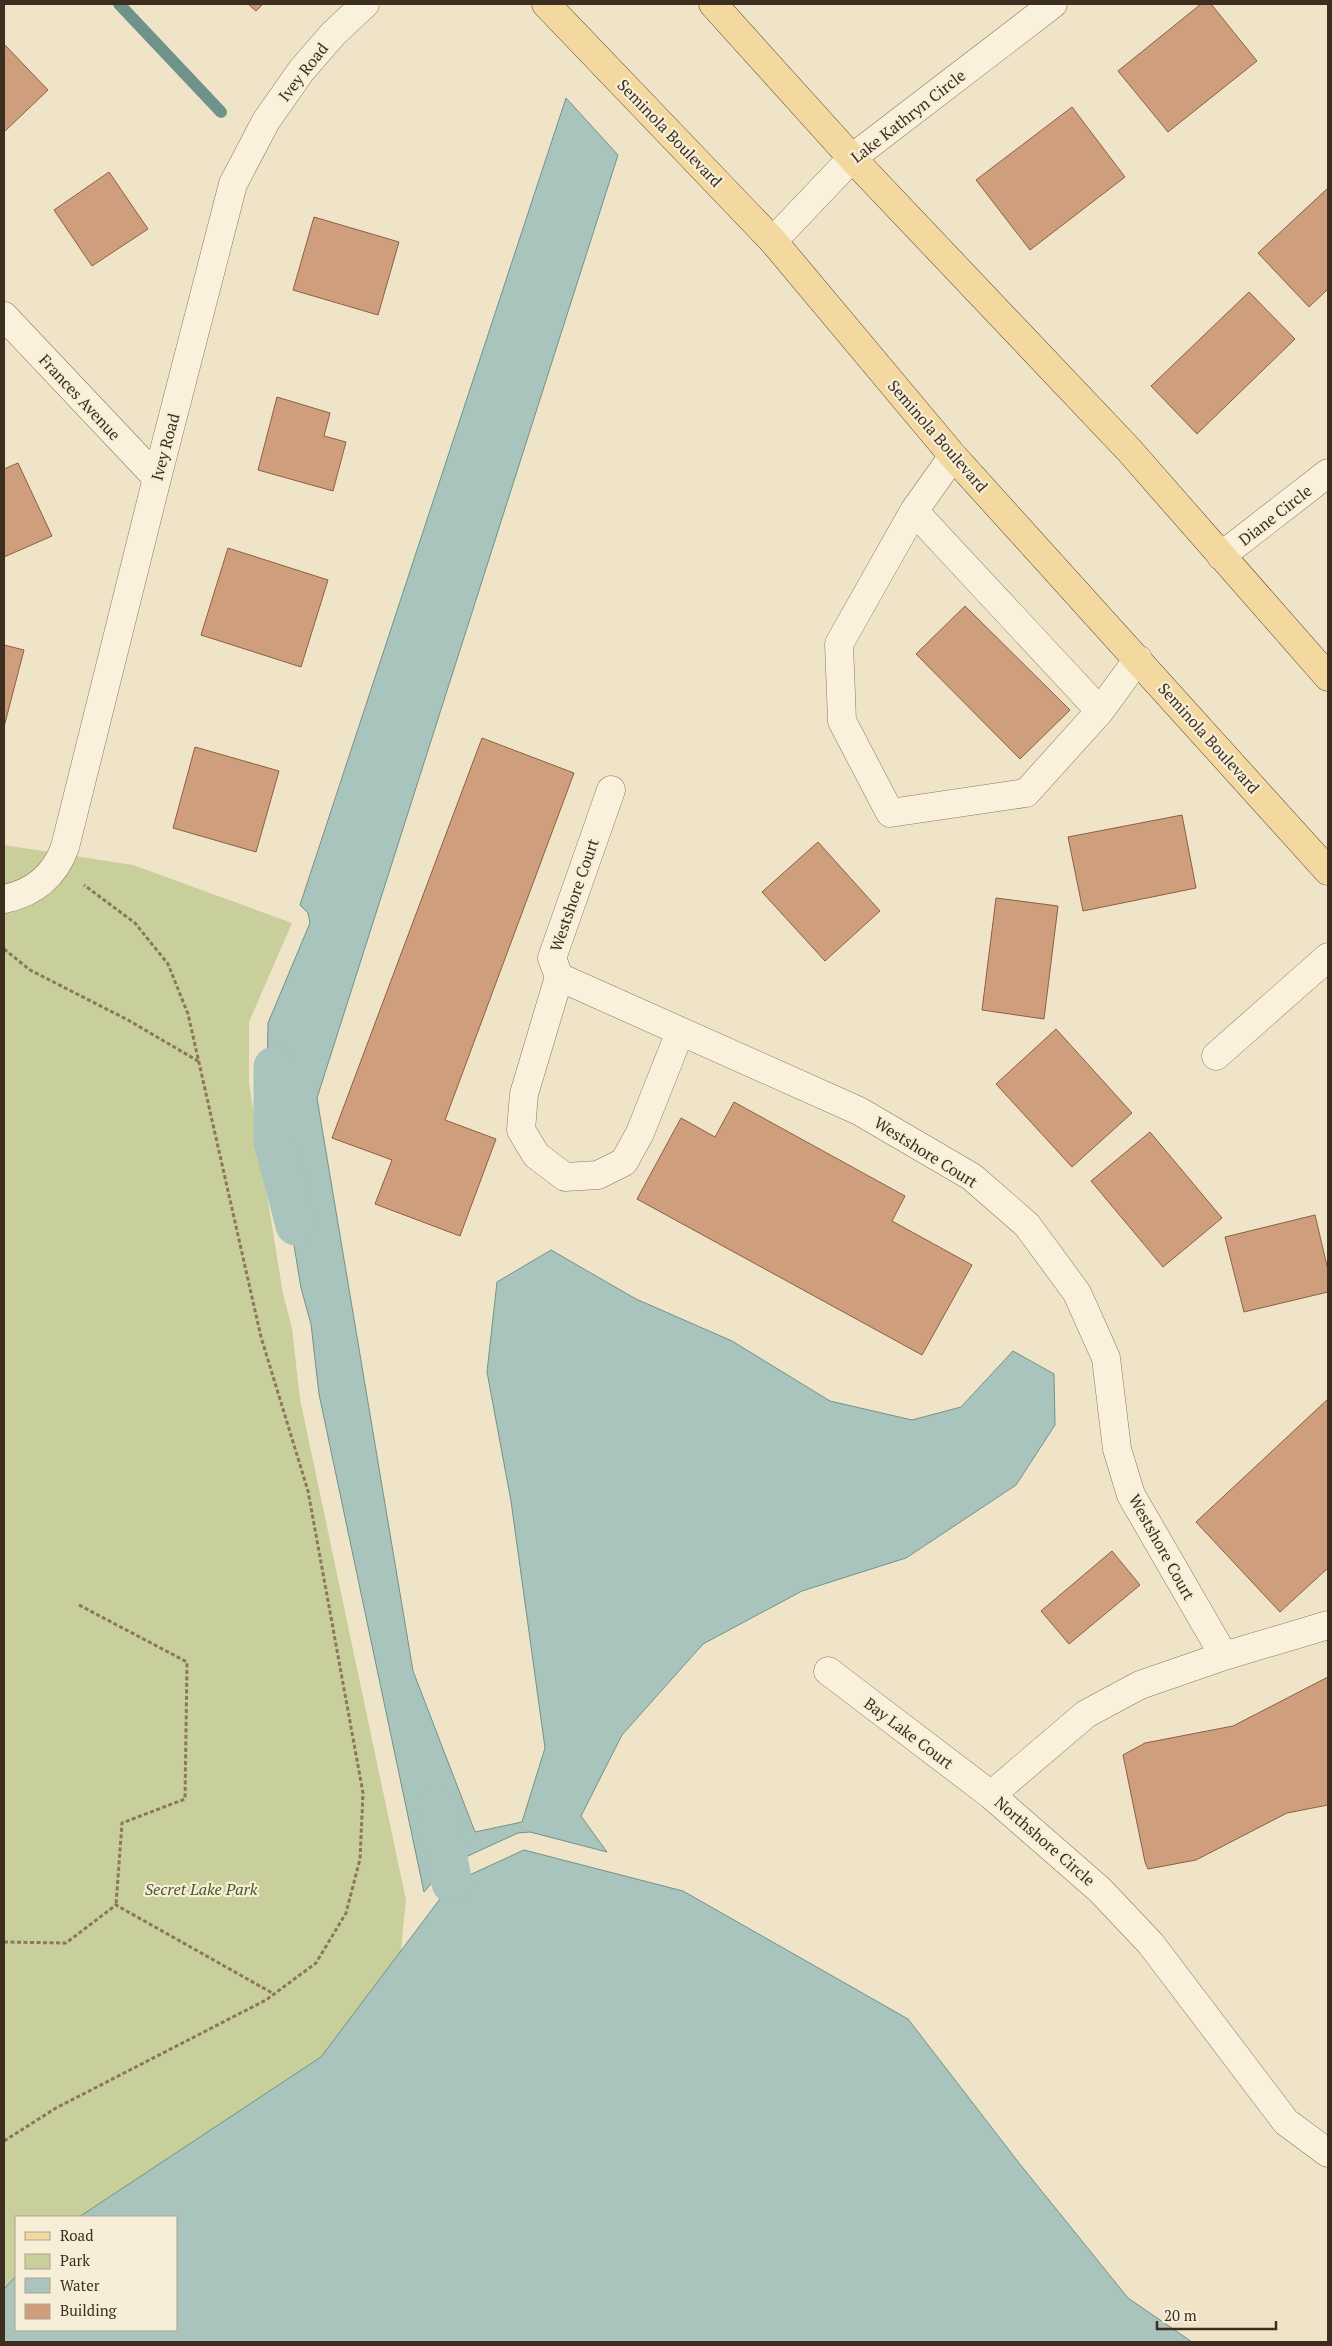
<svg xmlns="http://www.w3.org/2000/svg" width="1332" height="2346" font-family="'PT Serif',serif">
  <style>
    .green { fill: #c9cf9b }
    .water { fill: #a9c4bc; stroke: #6f938a }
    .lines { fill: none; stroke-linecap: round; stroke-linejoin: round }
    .stream { stroke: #6f938a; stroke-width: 12 }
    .canal { stroke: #a9c4bc; stroke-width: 41 }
    .building { fill: #cf9f7d; stroke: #8d5f41 }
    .minor-casing { stroke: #8d765c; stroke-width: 29 }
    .major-casing { stroke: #5b4430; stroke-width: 29 }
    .path { stroke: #8d765c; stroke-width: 3; stroke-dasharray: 4 2.5; stroke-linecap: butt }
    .minor { stroke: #faf1dc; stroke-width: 28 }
    .major { stroke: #f3d9a0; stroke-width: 28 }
    .labels { text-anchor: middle; stroke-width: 4.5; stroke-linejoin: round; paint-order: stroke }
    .street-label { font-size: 16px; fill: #3d2e20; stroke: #f7eed8 }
    .park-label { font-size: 16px; font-style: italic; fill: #4d5a26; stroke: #f7eed8 }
  </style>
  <rect width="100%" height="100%" fill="#f0e4c8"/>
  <path class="green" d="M4,845L133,865L292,923L249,1022V1083L283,1294L292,1328L300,1399L406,1900L400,1960L321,2057L79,2217H16V2276L4,2289Z"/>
  <path class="water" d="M566,98L618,155L317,1098L413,1671L475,1832L522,1822L545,1748L511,1501L487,1372L497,1282L551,1250L636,1299L732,1341L830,1401L912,1420L961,1407L1013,1351L1054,1374L1055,1425L1016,1485L906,1558L802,1591L703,1644L622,1735L581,1816L607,1852L530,1832L518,1833L446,1866L424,1892L319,1394L311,1324L301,1288L267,1079L268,1023L310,923L308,913L300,905Z
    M524,1850L683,1891L908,2019L1019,2163L1128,2298L1192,2342H4V2289L16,2276V2330H176V2217H79L321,2057L452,1883Z"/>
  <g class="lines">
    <path class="stream" d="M119,4L221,112"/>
    <path class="canal" d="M274,1067V1141L296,1225
      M437,1809L452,1883"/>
  </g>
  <path class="building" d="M248,4H263L256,11Z
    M1201,4H1211L1257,61L1168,132L1118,71Z
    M4,44L48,90L4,132Z
    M1072,107L1125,177L1030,250L976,180Z
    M109,172L148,229L92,266L54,210Z
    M1328,188V289L1309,307L1258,253Z
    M314,217L399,242L378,315L293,290Z
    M1249,292L1295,339L1197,434L1151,386Z
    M277,397L330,413L324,436L346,442L333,491L258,470Z
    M18,463L52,536L4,557V469Z
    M228,548L328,580L301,667L201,635Z
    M965,606L1070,710L1020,759L916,654Z
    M4,645L24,650L4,727Z
    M482,738L574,773L445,1120L496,1139L460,1236L375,1204L392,1160L332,1138Z
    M195,747L279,771L256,852L173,828Z
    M1182,815L1196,888L1083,911L1068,837Z
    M818,842L880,911L825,961L762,892Z
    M996,898L1058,906L1044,1019L982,1010Z
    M1056,1029L1132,1113L1072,1167L996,1084Z
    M734,1102L905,1196L892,1221L972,1265L922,1355L637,1199L681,1118L715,1137Z
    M1150,1132L1222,1218L1163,1267L1091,1181Z
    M1315,1215L1328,1270V1292L1244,1312L1225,1237Z
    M1328,1399V1568L1280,1612L1196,1522Z
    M1112,1551L1140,1585L1069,1644L1041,1611Z
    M1328,1677V1805L1287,1813L1196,1860L1148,1869L1145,1862L1123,1755L1145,1743L1233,1726Z"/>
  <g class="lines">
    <g class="minor-casing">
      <path id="minor" d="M773,241L852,158L1053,4
        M4,316L157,478
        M953,456L914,511L839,644L842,721L890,813L1026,793L1100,711L1138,659
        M914,511L1100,711
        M1221,556L1328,473
        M611,790L552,958L559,977L859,1111L972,1177L1027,1225L1077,1293L1106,1358L1117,1449L1131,1495L1224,1656
        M4,899C33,893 55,876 65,847L157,478L233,184L266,121L301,71L333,34L365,4
        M559,977L524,1094L521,1130L536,1155L565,1177L598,1175L624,1162L640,1133L680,1032
        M1216,1056L1328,957
        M1328,1625L1224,1656L1140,1685L1086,1714L991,1795L1100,1890L1151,1944L1286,2122L1328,2153
        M828,1671L991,1795"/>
    </g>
    <g class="major-casing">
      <path id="major" d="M546,4L773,241L953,456L1328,871
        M713,4L852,158L1129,450L1328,677"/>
    </g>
    <path class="path" d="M4,949L30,970L128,1020L198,1061
      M79,1605L187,1662L185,1799L122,1823L116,1905
      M4,1942L66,1943L116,1905L274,1994
      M4,2141L56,2108L266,2000L316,1963L346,1913L360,1859L363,1793L308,1491L261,1337L188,1014L168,964L135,923L84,885"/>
    <use href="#minor" class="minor"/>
    <use href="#major" class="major"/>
  </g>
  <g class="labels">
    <g class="street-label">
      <text transform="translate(303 72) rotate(-52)" y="6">Ivey Road</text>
      <text transform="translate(908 116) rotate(-38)" y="6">Lake Kathryn Circle</text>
      <text transform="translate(670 133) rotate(46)" y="6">Seminola Boulevard</text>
      <text transform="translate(80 397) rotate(47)" y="6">Frances Avenue</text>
      <text transform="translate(938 436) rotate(49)" y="6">Seminola Boulevard</text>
      <text transform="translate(165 447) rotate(-75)" y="6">Ivey Road</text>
      <text transform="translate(1275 515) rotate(-38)" y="6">Diane Circle</text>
      <text transform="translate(1209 738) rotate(48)" y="6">Seminola Boulevard</text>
      <text transform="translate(574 895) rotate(-71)" y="6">Westshore Court</text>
      <text transform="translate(926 1152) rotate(32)" y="6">Westshore Court</text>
      <text transform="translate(1162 1547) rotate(61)" y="6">Westshore Court</text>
      <text transform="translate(909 1733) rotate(37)" y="6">Bay Lake Court</text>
      <text transform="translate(1045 1841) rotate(41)" y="6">Northshore Circle</text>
    </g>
    <g class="park-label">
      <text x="201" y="1895">Secret Lake Park</text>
    </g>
  </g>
  <rect width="1332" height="2346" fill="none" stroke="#3d2e20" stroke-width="10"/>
  <rect x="15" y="2216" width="162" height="115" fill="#f7eed8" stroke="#ada18e"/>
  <rect x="25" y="2232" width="25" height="8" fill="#f3d9a0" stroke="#ada18e"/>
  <text x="60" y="2241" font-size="15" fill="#3d2e20">Road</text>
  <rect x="25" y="2254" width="25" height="15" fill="#c9cf9b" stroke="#ada18e"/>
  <text x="60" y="2266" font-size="15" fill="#3d2e20">Park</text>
  <rect x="25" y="2278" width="25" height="15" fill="#a9c4bc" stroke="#ada18e"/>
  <text x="60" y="2291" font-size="15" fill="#3d2e20">Water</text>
  <rect x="25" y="2304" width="25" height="15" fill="#cf9f7d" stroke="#ada18e"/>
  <text x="60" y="2316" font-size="15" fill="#3d2e20">Building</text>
  <path d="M1157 2321v8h119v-8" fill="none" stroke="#3d2e20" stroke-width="2.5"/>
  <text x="1164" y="2321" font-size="15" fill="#3d2e20" stroke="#f7eed8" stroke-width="4" paint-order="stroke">20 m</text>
</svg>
